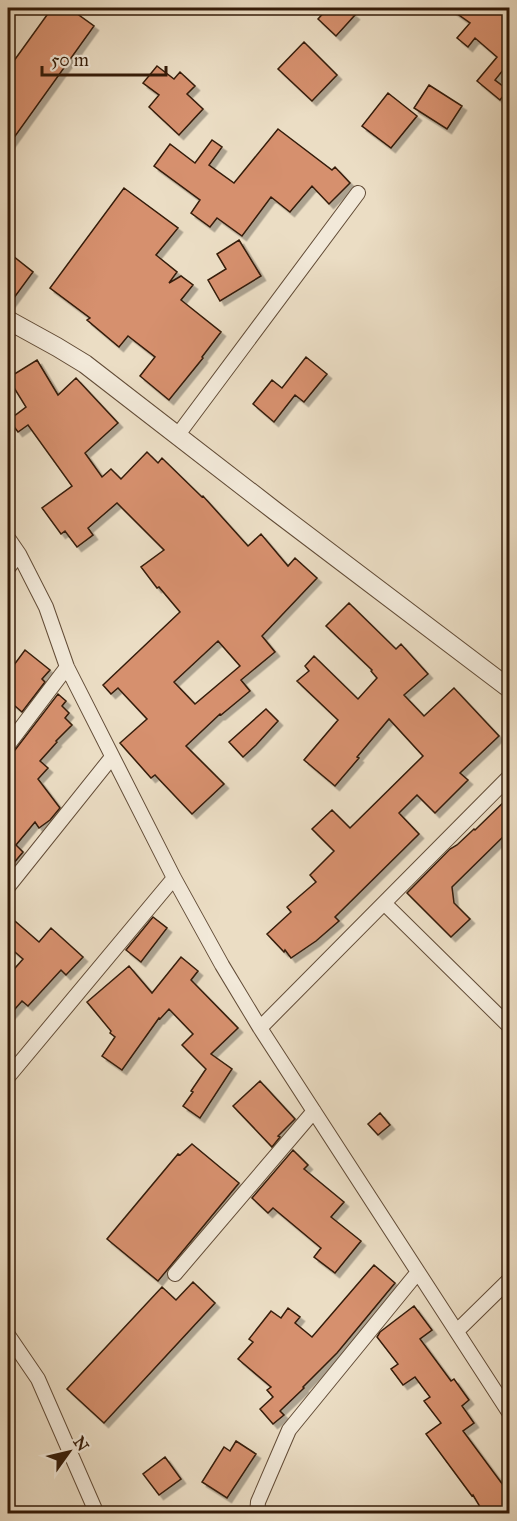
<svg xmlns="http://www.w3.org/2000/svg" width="517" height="1521" font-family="'IM FELL Great Primer',serif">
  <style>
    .building { fill: #d6906e; stroke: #341b08; stroke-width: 1.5; fill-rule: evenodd; filter: url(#shadow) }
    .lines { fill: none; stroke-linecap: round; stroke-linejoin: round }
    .minor-casing { stroke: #624c37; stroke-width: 16 }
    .tertiary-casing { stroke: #624c37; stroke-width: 20 }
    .minor { stroke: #f2e9d9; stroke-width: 14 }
    .tertiary { stroke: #f2e9d9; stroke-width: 18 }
  </style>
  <defs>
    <filter id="shadow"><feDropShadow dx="4.5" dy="4.5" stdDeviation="0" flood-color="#0004"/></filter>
  </defs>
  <rect width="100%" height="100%" fill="#ebddc4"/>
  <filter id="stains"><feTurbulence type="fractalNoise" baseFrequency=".00333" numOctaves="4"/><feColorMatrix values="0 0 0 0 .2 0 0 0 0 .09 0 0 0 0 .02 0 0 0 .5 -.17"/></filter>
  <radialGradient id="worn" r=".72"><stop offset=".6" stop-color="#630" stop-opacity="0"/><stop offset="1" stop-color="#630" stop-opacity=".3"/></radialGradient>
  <path class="building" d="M52,8H69L94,26L8,146V69Z
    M328,8H346L355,15L336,36L318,19Z
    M449,8H510V68L507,65L495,80L508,90L500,100L477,81L497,57L475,38L468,47L457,38L470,23Z
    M304,42L337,75L312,101L278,69Z
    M157,66L174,79L180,72L195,86L187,94L203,109L179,135L149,107L159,95L143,83Z
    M429,85L462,106L447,129L414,108Z
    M388,93L417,116L391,148L362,126Z
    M278,129L332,170L335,167L350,183L329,204L312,186L290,212L271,197L242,236L217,218L210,227L191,213L200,200L154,166L170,144L195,163L212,140L222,147L209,165L234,183Z
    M124,188L178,228L156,255L177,272L169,283L181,276L193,285L181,300L221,332L202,357L203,358L169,400L140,376L155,357L128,336L119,347L87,320L90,318L50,288Z
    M239,240L261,276L220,301L208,280L226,269L217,254Z
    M8,252L33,272L8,306Z
    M306,357L327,374L304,402L295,395L274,422L253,404L272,380L282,388Z
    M37,360L58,395L76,378L118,423L85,453L102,477L111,469L121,479L147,452L158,463L162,458L202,497L203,496L248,546L261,534L288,566L295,558L317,578L262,636L275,652L241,680L250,691L221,715L220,714L186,746L224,784L192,814L155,775L151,778L120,743L147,719L118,688L111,694L103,685L180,612L159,587L157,588L141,567L164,550L117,503L88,528L93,535L77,547L65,531L61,534L42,508L72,486L28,425L18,432L9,420L26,407L8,378ZM218,641L240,666L195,704L174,682Z
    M349,603L396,649L401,644L428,674L404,695L424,716L454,688L499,736L460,773L468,780L435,813L417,795L399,813L419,834L335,917L339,921L316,941L291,958L285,950L284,952L267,934L291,912L287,907L316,882L310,875L334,851L312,829L332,810L350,828L423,756L389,719L357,757L359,758L335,786L304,760L338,720L297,681L309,671L305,666L314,656L358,699L377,678L371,671L372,670L326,626Z
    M25,650L50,670L42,679L45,682L22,712L8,700V673Z
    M58,694L66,701L62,706L69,713L65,718L72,725L56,741L57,742L40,761L48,768L38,779L60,808L50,820L39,828L35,822L16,845L23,852L8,870V756L15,750Z
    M266,709L278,721L256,745L243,757L229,742Z
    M510,796V830L452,887L454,903L470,919L451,937L407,893L450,849L457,845L474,829L475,830Z
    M8,915L39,942L51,928L83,957L66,975L61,970L28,1006L22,1001L8,1017V976L23,959L8,946Z
    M153,917L167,928L141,962L126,950Z
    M181,957L198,971L191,980L238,1028L211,1054L232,1069L200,1118L183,1106L193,1092L191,1091L206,1069L182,1045L193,1034L169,1009L160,1019L159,1018L122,1070L102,1056L115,1037L110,1033L111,1031L87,1002L129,966L152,993Z
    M260,1081L295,1119L278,1136L280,1137L272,1147L233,1106Z
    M380,1113L390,1125L378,1135L368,1124Z
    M192,1144L239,1183L158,1281L107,1239L178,1154L180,1155Z
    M293,1150L308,1165L304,1169L344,1202L331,1217L361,1241L335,1273L314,1257L321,1248L273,1208L268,1213L252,1198Z
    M374,1265L395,1283L337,1353L303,1387L304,1388L280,1411L284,1415L273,1424L260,1409L273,1397L267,1390L271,1387L238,1359L253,1342L249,1339L271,1311L281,1318L288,1308L300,1317L295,1323L312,1337Z
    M193,1282L215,1303L104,1423L67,1389L162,1287L176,1300Z
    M414,1306L432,1330L420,1339L451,1381L454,1379L469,1400L462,1406L474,1423L463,1431L503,1485L510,1481V1509L503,1514H495L491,1507L483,1512L473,1495L472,1496L426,1434L441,1423L424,1401L430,1397L415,1377L403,1385L391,1369L398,1364L377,1337L380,1332Z
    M236,1441L256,1454L227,1498L202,1482L224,1447L230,1451Z
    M165,1457L181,1479L159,1495L143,1474Z"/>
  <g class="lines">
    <g class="minor-casing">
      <path id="minor" d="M177,436L358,193
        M8,538L19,554L46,607L67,667L174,878L222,965L260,1028L510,1414
        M8,568L19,554
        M8,745L67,667
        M8,887L112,757
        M384,903L510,1027
        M260,1028L510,776
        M8,1077L174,878
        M175,1274L314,1111
        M457,1331L510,1279
        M8,1335L38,1379L97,1514
        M257,1514L258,1502L289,1430L418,1272"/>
    </g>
    <g class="tertiary-casing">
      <path id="tertiary" d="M8,320L57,347L85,364L275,511L510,689"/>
    </g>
    <use href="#minor" class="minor"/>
    <use href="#tertiary" class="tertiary"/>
  </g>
  <rect width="517" height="1521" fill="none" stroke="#ebddc4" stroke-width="30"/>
  <rect x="9" y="9" width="499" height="1503" fill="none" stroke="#341b08" stroke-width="3"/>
  <rect x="15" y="15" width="487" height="1491" fill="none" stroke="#341b08" stroke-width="1.5"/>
  <g transform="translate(69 1452) rotate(56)" stroke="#f2e9d9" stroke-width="4.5" paint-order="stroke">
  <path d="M0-4.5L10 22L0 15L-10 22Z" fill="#341b08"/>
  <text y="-9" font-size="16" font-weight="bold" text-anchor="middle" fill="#341b08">N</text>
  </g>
  <path d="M42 66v9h124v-9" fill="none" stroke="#341b08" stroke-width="3"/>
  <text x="51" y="66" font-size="18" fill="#341b08" stroke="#f2e9d9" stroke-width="4.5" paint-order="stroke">50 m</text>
  <rect width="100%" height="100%" filter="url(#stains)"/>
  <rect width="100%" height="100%" fill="url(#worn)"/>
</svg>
